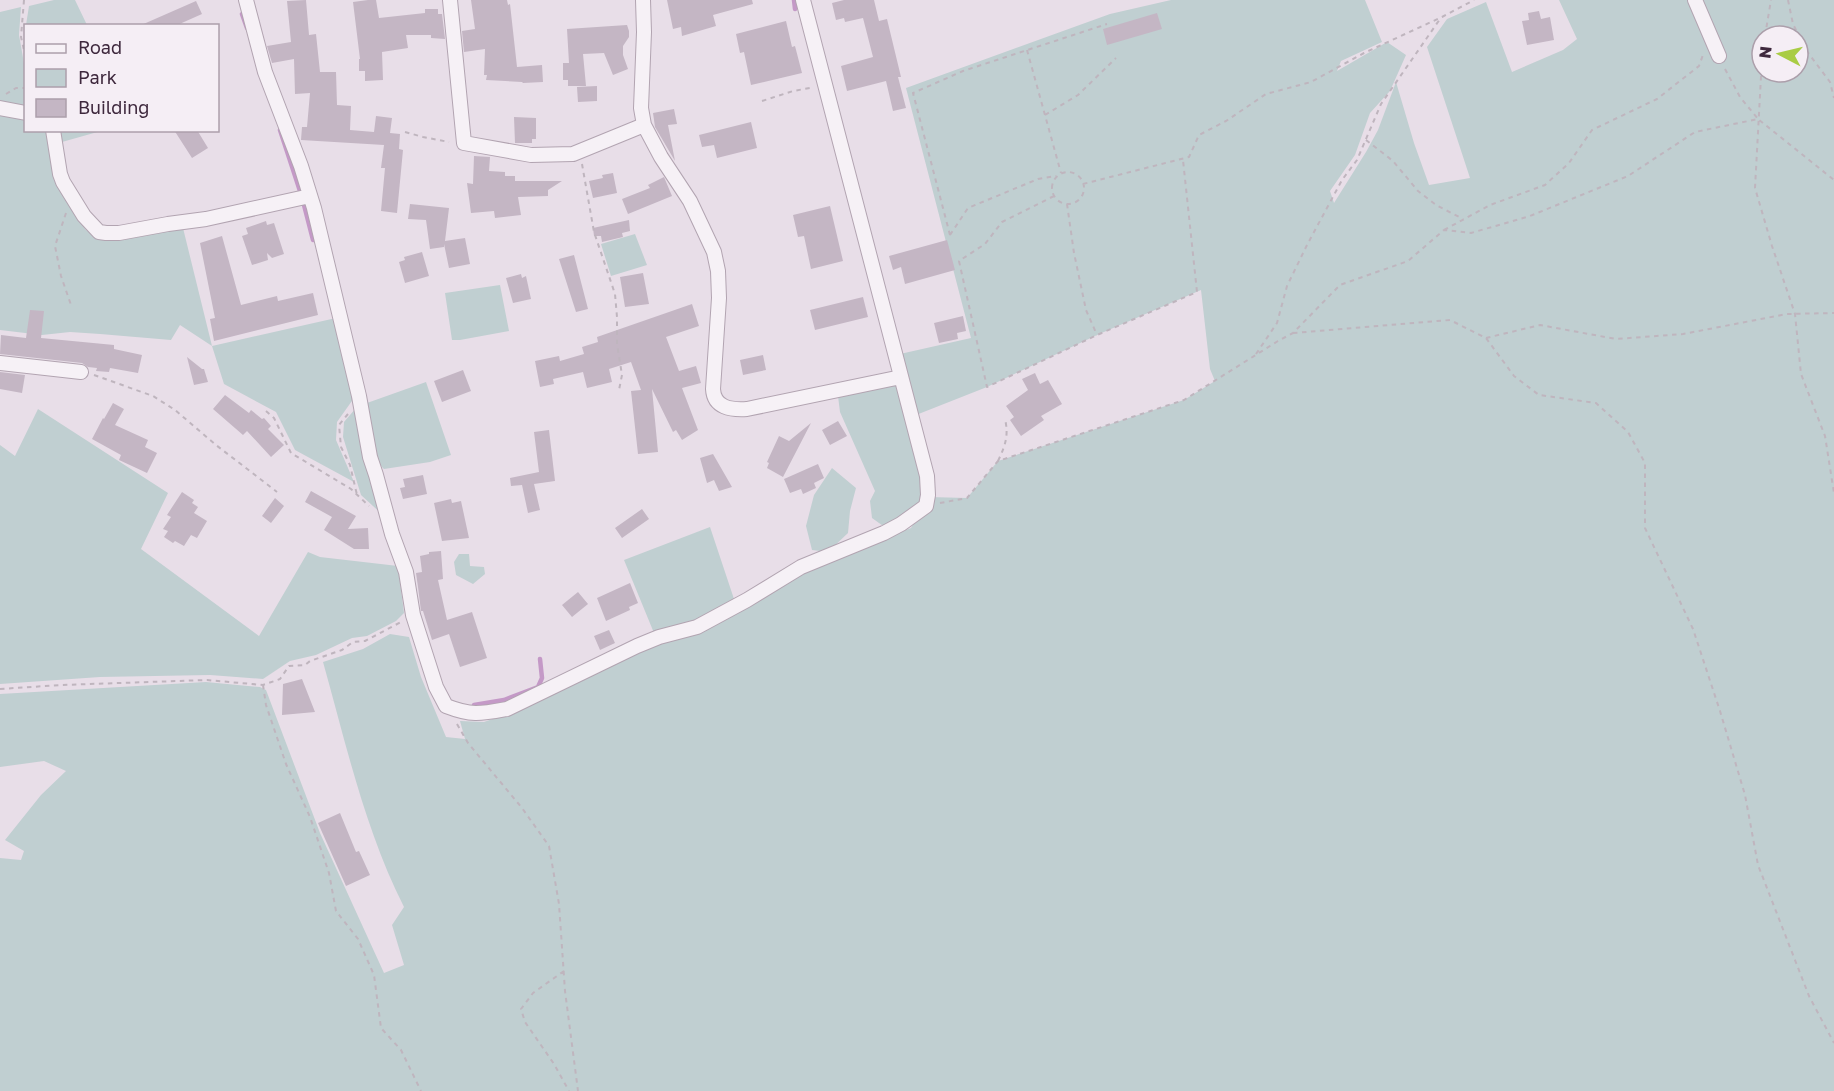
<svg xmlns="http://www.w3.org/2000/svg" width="1834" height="1091" font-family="'Golos Text',sans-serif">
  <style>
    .green { fill: #c0cfd1; fill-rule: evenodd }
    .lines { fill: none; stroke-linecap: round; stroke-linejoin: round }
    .stream { stroke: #c499c7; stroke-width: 4.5 }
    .building { fill: #c4b6c4 }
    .minor-casing { stroke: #b2a4b1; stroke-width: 16 }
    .path { stroke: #bfb5be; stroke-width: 2; stroke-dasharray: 4.5 4.5; stroke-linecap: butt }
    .minor { stroke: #f6f1f6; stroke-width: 14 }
  </style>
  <rect width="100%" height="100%" fill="#e8dee8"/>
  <path class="green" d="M54,0H75L87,25H26L29,6Z
    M1171,0H1365L1382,42L1341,61L1337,71L1387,42L1406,55L1390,91L1370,113L1355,155L1330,191L1334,203L1366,152L1378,130L1396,82L1414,143L1429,185L1470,178L1427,47L1447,19L1486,2L1512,72L1563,50L1577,39L1559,0H1834V1091H0V858L21,860L24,851L5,840L41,795L66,771L44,761L0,767V694L206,682L260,687L266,690L320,833L384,973L404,965L392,925L404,907C365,830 346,744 323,662L363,649L390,634L409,637L421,677L446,737L465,739L460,721L484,722L515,711L795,573L911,528L929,497L967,498L998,461L1184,400L1215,381L1210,369L1201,290L1097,335L987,387L916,415L900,354L971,338L906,88L1110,14ZM1762,36H1798V72H1762Z
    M21,7L19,35L25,69V107L0,103V12Z
    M0,115L25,118L26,130L46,131L52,165L76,216L86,230L100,237L116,240L183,228L212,346L336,318L354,398L337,422L336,440L354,482L295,450L276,412L224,384L212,346L180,325L171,340L100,334L70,332L42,335L0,330Z
    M60,130H101V131L62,142Z
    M635,234L647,265L611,276L601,244Z
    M500,285L509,331L460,340H452L445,293Z
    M426,382L451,455L430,462L384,469C373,460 370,418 367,403Z
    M898,383L925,495L920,507L886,528L872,518L870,501L875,491L840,412L838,396Z
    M356,408L385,517L361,495L343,437L344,422Z
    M38,409L168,493L141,549L259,636L308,552L320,557L398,566L404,613L396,621L367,636L352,638L316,655L290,661L263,679L210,675L100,677L0,684V445L15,456Z
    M832,468L856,488L850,511L848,533L828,552L812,550L806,526L814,495Z
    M710,527L735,602L687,625L654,633L624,560Z
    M459,554H469L470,566L484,567L485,574L473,584L456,575L454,562Z"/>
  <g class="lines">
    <path class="stream" d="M794,0L795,9
      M242,14L247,28
      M280,130L300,191
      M304,205L313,240
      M474,705L504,700L538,687L542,678L540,659"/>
  </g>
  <path class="building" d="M306,0L309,35L316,34L320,72H336L337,105L351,106L350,130L374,132L376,116L392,118L390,133L400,134L399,149L403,150L397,213L381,211L385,168H381L384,145L301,140L302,127H307L310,93L295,94L294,59L272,63L267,46L291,42L287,1Z
    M368,0H376L379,18L425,13V9H438V14H442L445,39L431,38V35H406L408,48L382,52L383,80L365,81V71H359V59H360L353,2Z
    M471,0H507L508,5L510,4L517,67L542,65L543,82L523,83L522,82L486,80L487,75H484L485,49L464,52L462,31L475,29Z
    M667,0H752L753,4L713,15L716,26L682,36L681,27L673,29Z
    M844,0H874L879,21L887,19L901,77H898L906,108L893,111L886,81L847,91L841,66L873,57L863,18L845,22L844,18L836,20L832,3Z
    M196,1L202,14L175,26H139Z
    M1539,11L1541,19L1550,17L1554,40L1527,45L1522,21L1529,20L1528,13Z
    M1157,13L1162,29L1107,45L1103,29Z
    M786,21L792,47L795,46L802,73L751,85L744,52L740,53L736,34Z
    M627,25L629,31V37L623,46V55L628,69L613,75L604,53L583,54L586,86H568V80H563V63H569L567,29Z
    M597,86V101L578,102L577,87Z
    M674,109L677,124L668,125L675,161L655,127L653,113Z
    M514,117L536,118V139H532V143H515Z
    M751,122L757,148L717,158L714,145L702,147L699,135Z
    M174,130H197L208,148L192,158Z
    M474,156L490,157L489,171L505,172V176H515V181H562L548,190V196L518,197L521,215L495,218L494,211L471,213L467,183L473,184Z
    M613,173L617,193L593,198L589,181L603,178L602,175Z
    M664,177L672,196L628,214L622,199L650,188L648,185Z
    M410,204L449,208L445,241L465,238L470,264L449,268L444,244V247L430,249L426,220L408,219Z
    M830,206L843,261L811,269L804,236L798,237L793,215Z
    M629,220L630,231L622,233L623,237L602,242L601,236H594L593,228Z
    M266,221L267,225L274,223L284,254L272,258L267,253L268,260L252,265L242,236L248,234L246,228Z
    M222,236L241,305L277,296L278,301L313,293L318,315L214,341L210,319L215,318L200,243Z
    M947,240L955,270L905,284L901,267L893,270L889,256Z
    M422,252L429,276L405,283L399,262L405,260L404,257Z
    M574,255L588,309L576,312L559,259Z
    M643,273L649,304L625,307L620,277Z
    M521,274L522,278L526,276L531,299L513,303L506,278Z
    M863,297L868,317L815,330L810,310Z
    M692,304L699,326L666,337L679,371L696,366L701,383L682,388L698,430L682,440L676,430L673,432L652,389L658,452L638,454L631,391L641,390L631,362L609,369L612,382L587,388L583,372L553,379L554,384L540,387L535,361L559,356L560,361L584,354L582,347L598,342L597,337Z
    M30,310L44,311L41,338L114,345V349L142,355L138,373L110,368L109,372L96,371L97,368L88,367L82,363L0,354L1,335L26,338Z
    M963,316L966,331L957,333L958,339L939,343L934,323Z
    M763,355L766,370L743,375L740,360Z
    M187,357L202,369H204L208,382L194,385Z
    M463,370L471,391L442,402L434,381Z
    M0,372L25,375L22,393L0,389Z
    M1035,373L1040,384L1048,380L1062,404L1041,416L1044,420L1021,436L1010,420L1014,417L1006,406L1028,390L1022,379Z
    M225,395L249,413L251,410L262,419L264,418L271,426L268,429L284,445L271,457L247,431L243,435L213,409Z
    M113,403L124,409L115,425L148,440L145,447L157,453L147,473L119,460L121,455L92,439L103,418L104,419Z
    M838,421L847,436L830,445L822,430Z
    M811,423L783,477L767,468L769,463L767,462L779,436L789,441Z
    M549,430L555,481L534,484L540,510L528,513L522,485L511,486L510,478L539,472L534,432Z
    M713,454L732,487L719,491L714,480L707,483L700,458Z
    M818,464L824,478L814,483L816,488L803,494L801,489L790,493L784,479Z
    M423,475L427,494L403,499L400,488L405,487L403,479Z
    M311,491L356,516L348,529L368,528L369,549H354L324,530L332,517L305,502Z
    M182,492L194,500L192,503L198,507L194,513L207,521L197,538L191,535L184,546L175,541L173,543L164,537L168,531L163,529L171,517L167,515Z
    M275,498L284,506L271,523L262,516Z
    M451,499L452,503L461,501L469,538L442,541L434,503Z
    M642,509L649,519L622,538L615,528Z
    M441,551L443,579L438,580L447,620L472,612L487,658L460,667L449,634L432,640L423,611H421L418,587L416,573L422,572L420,556L429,554V552Z
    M630,583L638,603L629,607L630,610L606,621L597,598Z
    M578,592L588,604L572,617L562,605Z
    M609,630L615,643L600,650L594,636Z
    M302,679L315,712L282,715L283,684Z
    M340,813L356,852L359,851L370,875L346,886L318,823Z"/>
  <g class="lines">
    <g class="minor-casing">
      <path id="minor" d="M246,0L265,72L301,166L314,208L359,396L370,457L376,475L392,534L406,572L413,615L436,687L446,706C472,716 480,714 507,709L637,646L659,637L697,627L747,600L801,567L884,533L901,524L926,506L928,495L927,476L803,0
        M450,0L464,143L531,155L573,154L644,125
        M643,0L644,32L641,108L644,125L661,157L690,201L714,252L718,271L719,298L713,389C714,408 731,410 747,409L901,377
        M1695,0L1719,56
        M0,108L26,113
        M53,130L60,174L63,182L84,216L99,232L106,233H119L168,224L206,219L310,196
        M0,363L81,372"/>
    </g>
    <path class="path" d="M24,0L21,37L26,59
      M1788,0L1793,24L1806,50L1830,82L1834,98
      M1765,36L1771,0
      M1027,50L1061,173
      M1762,58L1755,188L1772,246L1795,314L1801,374L1825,436L1834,493
      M1725,69L1740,97L1758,119
      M6,94L16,88H26
      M762,101L793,91L810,88
      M1045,115L1078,95L1116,58
      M405,132L423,137L449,142
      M1366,140L1393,161L1418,191L1436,205L1463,219
      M582,164L594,232L615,294L617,317V344L622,375L619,390
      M1052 188a16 16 0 1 1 32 0a16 16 0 1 1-32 0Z
      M1083,184L1189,157L1199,135L1226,121L1266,94L1311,82L1364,53L1442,17L1474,0
      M1054,196L1002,222L985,244L959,261L987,387L1097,335L1197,292L1183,160
      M1067,204L1074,253L1086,310L1097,335
      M66,213L55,246L61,276L71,305
      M1444,230L1490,205L1545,185L1569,163L1592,130L1657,99L1699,66L1703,55
      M950,235L913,93L963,71L1107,24
      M950,235L968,208L1038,179L1056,176
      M1293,333L1450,320L1486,338L1514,376L1539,395L1596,403L1628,432L1645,463V528L1693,629L1720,711L1745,795L1758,865L1809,996L1834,1043
      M1486,338L1540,325L1616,339L1683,334L1787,314L1834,313
      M1256,354L1277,323L1287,286L1307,245L1342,180L1357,160L1381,104L1440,19
      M94,375L153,396L175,410L216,445L277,492
      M266,411L274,418L291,453L351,489L369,506
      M348,414L339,425L341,447L350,465L357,495
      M998,461C1005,446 1009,436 1005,419
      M940,503L967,498L998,461L1184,400L1278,341L1293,333L1340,285L1408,261L1444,230L1471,233L1530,216L1628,176L1695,132L1758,119L1834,180
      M263,685L266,705L286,764L310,817L329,873L336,911L358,939L374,975L381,1028L401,1050L421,1091
      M0,689L61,685L207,680L263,685L280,679L289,666L305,665L310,661L342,650L353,642L365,641L401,622
      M457,724L468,743L522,808L549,846L559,904L565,991L578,1091
      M564,971L533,993L521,1009L525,1022L554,1064L569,1091"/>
    <use href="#minor" class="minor"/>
  </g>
  <rect x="24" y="24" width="195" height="108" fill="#f5eef5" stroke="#ac9fab" stroke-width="1.5"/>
  <rect x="36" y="44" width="30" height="9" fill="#f6f1f6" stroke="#ac9fab" stroke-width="1.5"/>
  <text x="78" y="54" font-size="18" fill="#3e283d">Road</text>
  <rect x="36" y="69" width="30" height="18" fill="#c0cfd1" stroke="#ac9fab" stroke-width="1.5"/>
  <text x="78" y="84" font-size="18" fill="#3e283d">Park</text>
  <rect x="36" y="99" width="30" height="18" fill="#c4b6c4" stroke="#ac9fab" stroke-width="1.5"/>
  <text x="78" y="114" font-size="18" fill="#3e283d">Building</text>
  <g transform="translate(1780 54) rotate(277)"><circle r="28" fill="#f5eef5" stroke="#ac9fab" stroke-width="1.5"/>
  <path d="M0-4.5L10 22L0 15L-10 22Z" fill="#a9cc44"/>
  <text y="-9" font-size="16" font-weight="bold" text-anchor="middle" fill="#3e283d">N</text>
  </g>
</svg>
